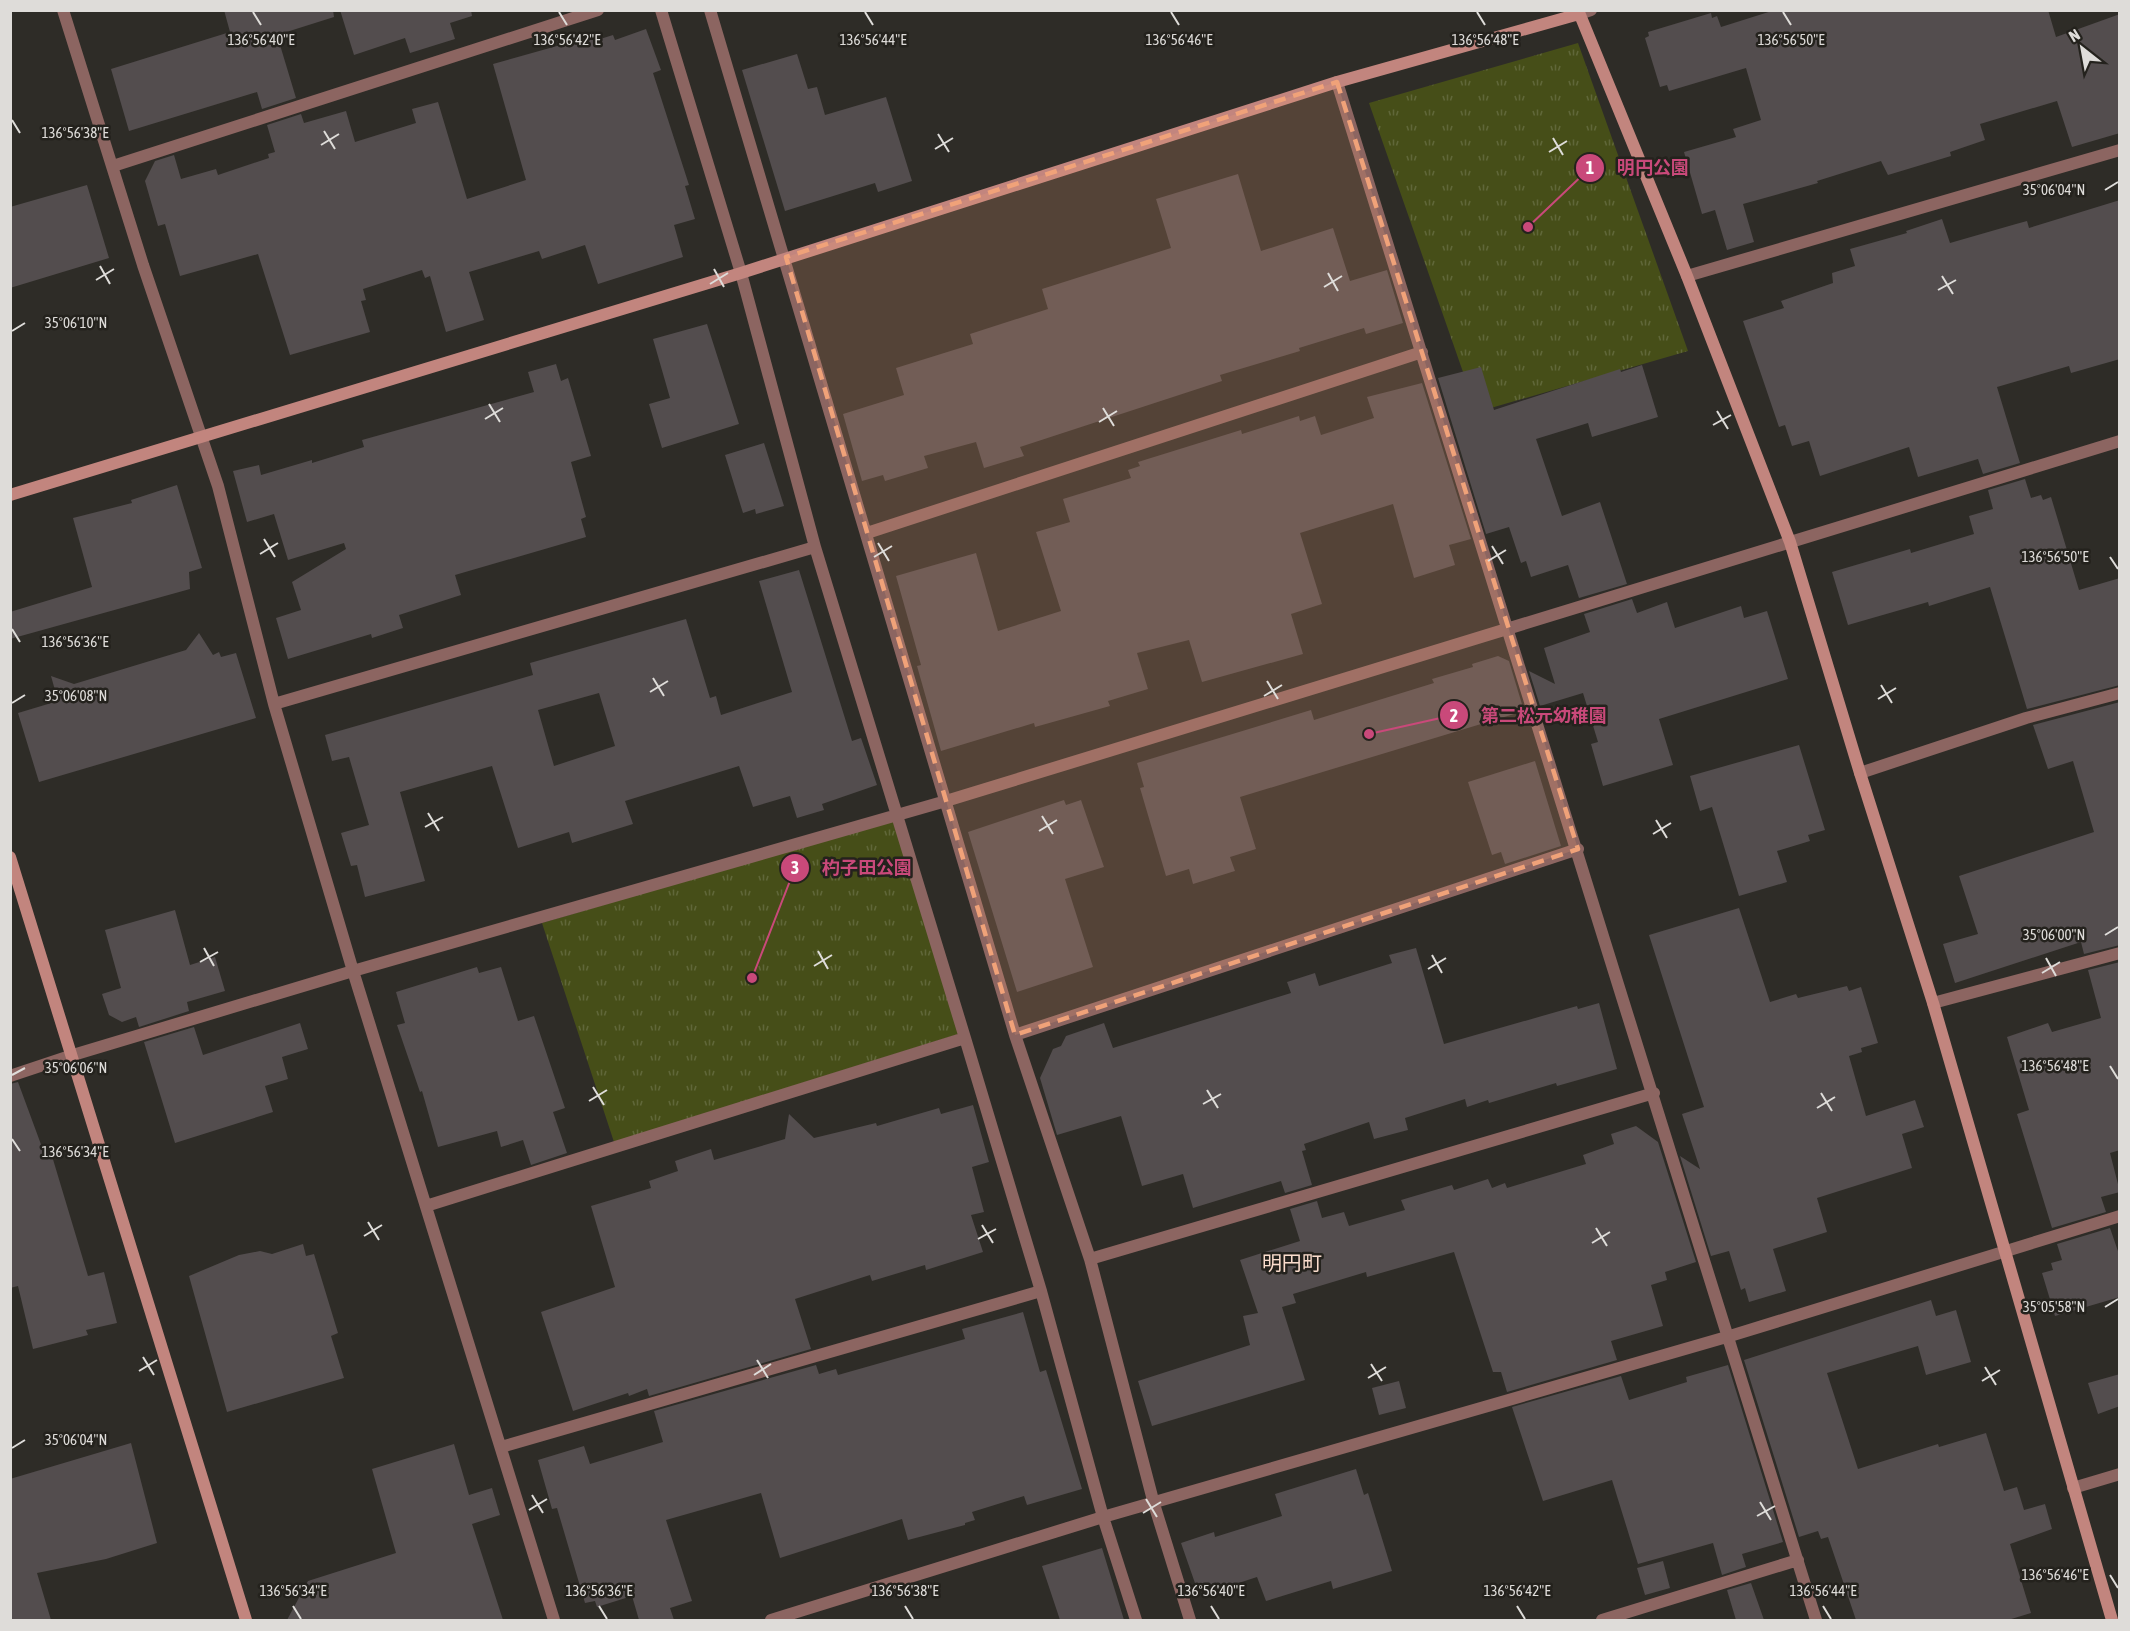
<svg xmlns="http://www.w3.org/2000/svg" width="2130" height="1631" font-family="'Asap Condensed','Noto Sans JP',sans-serif">
  <style>
    .grass { fill: url(#grass-tufts) }
    .building { fill: #534d4e; fill-rule: evenodd }
    .lines { fill: none; stroke-linecap: round; stroke-linejoin: round }
    .street { stroke: #8c6561; stroke-width: 12 }
    .secondary { stroke: #c2857e; stroke-width: 12 }
    .marked { fill: #f0a279; fill-opacity: 0.2; stroke: #f0a279; stroke-width: 4.5; stroke-dasharray: 12 8; stroke-linejoin: round }
    .ticks { fill: none; stroke: #dedcd9; stroke-width: 2 }
    .labels { text-anchor: middle; stroke-width: 5; stroke-linejoin: round; paint-order: stroke }
    .quarter-label { font-size: 20px; fill: #fadccc; stroke: #24221d }
    .ticks-label { font-size: 15px; text-anchor: middle; fill: #dedcd9; stroke: #24221d; stroke-width: 5; stroke-linejoin: round; paint-order: stroke }
    .leader { fill: none; stroke: #c9497a; stroke-width: 2 }
    .callout-dot { fill: #c9497a; stroke: #24221d; stroke-width: 2 }
    .mark-label { font-size: 18px; text-anchor: middle; font-weight: bold; fill: #fff }
    .callout-label { font-size: 18px; text-anchor: middle; font-weight: bold; fill: #c9497a; stroke: #24221d; stroke-width: 5; stroke-linejoin: round; paint-order: stroke }
  </style>
  <defs>
    <pattern id="grass-tufts" width="24" height="20" patternUnits="userSpaceOnUse" patternTransform="scale(1.5)"><rect width="24" height="20" fill="#464e18"/><path d="M3 7l-1-3M5 7V3M7 7l1-3M15 17l-1-3M17 17v-4M19 17l1-3" fill="none" stroke="#606739"/></pattern>
  </defs>
  <rect width="100%" height="100%" fill="#2e2c27"/>
  <path class="grass" d="M1578,43L1688,351L1477,412L1369,103Z
    M894,819L962,1033L614,1142L542,923Z"/>
  <path class="building" d="M224,10H333L334,17L277,35L296,98L262,109L257,92L129,131L111,69L230,32Z
    M340,10H471L472,16L450,23L455,39L410,53L405,38L354,55Z
    M1775,10H2048L2056,37L2120,14V133L2072,147L2057,101L1980,124L1985,140L1950,152L1951,156L1888,175L1881,161L1817,181L1818,183L1743,204L1754,242L1727,250L1715,210L1702,214L1684,152L1736,137L1733,129L1761,120L1746,68L1669,91L1667,85L1660,87L1645,38L1649,36L1648,32L1711,13L1712,18L1717,16L1721,27Z
    M646,29L661,70L653,73L689,185L685,186L695,219L674,225L683,257L598,284L585,245L542,259L539,251L469,272L484,320L446,332L430,276L425,278L422,270L363,289L366,300L361,301L370,332L290,355L258,254L180,276L165,224L158,226L145,181L155,161L174,155L181,179L216,169L218,175L269,158L268,154L275,152L267,125L301,114L304,123L346,111L355,142L416,123L412,109L438,102L467,199L526,180L493,64L596,35L597,40L613,35L615,40Z
    M797,54L808,89L817,87L825,115L886,97L912,181L878,192L875,183L785,211L742,70Z
    M1238,174L1261,251L1333,228L1350,281L1387,270L1403,323L1366,334L1364,328L1299,348L1300,351L1220,375L1222,381L1020,447L1024,456L984,468L976,442L924,456L928,468L885,481L883,475L862,481L843,414L904,395L896,368L973,344L970,334L1048,309L1042,289L1171,248L1156,199Z
    M87,185L109,258L10,288V207Z
    M2120,200V359L2071,373L2069,366L1997,387L2020,463L1983,474L1978,459L1918,477L1909,447L1820,476L1809,441L1792,446L1785,425L1779,427L1743,321L1784,308L1781,301L1833,283L1832,273L1855,266L1850,249L1907,233L1906,231L1942,219L1950,243L2016,224L2027,221L2029,228Z
    M707,324L739,424L662,448L649,404L670,398L653,339Z
    M556,364L561,381L568,378L591,456L571,462L586,517L581,519L586,537L455,575L461,595L399,615L403,628L372,638L371,634L288,659L276,618L301,610L292,582L346,549L344,543L288,560L274,514L247,522L233,471L259,465L261,475L312,460V463L364,447L362,440L534,392L528,372Z
    M1642,365L1658,417L1592,437L1588,423L1536,439L1562,516L1600,502L1627,584L1579,598L1568,565L1531,577L1526,561L1521,563L1509,527L1486,534L1438,378L1481,367L1494,410L1620,369L1621,372Z
    M1422,383L1471,539L1449,545L1455,565L1414,578L1393,504L1300,533L1322,604L1291,614L1303,654L1202,682L1189,640L1137,653L1148,689L1108,701L1110,706L1035,727L1034,723L941,751L917,666L921,665L896,576L976,553L998,631L1061,611L1036,532L1070,522L1063,499L1131,478L1128,470L1140,466L1138,462L1241,430L1242,434L1299,416L1300,421L1315,416L1321,435L1374,418L1367,397Z
    M764,443L784,506L756,514L755,509L743,513L725,455Z
    M2025,479L2031,498L2041,495L2043,500L2051,497L2079,590L2120,578V685L2027,709L1990,587L1929,606L1928,602L1848,625L1832,572L1910,549L1911,553L1974,534L1969,516L1993,509L1988,490Z
    M177,485L202,568L189,572L190,589L10,639V612L92,587L73,518L132,503L131,500Z
    M799,570L852,741L861,738L877,785L822,804L824,810L797,818L790,796L753,807L739,766L625,801L633,824L572,843L569,832L518,848L492,766L400,792L425,881L365,897L357,865L351,866L341,833L369,825L349,757L332,761L325,735L533,675L530,663L686,619L710,698L716,696L721,715L792,692L759,581ZM599,693L615,746L554,766L538,710Z
    M1632,599L1637,613L1667,602L1675,628L1741,606L1744,618L1767,611L1788,679L1659,719L1673,765L1603,786L1591,744L1598,742L1583,693L1540,706L1529,671L1555,684L1544,648L1590,632L1584,614Z
    M199,633L213,655L219,652L221,657L236,653L256,718L39,782L18,713L58,701L51,676L74,684L186,650Z
    M1498,656L1509,661L1524,711L1240,797L1256,849L1230,857L1235,871L1193,884L1189,869L1166,876L1140,788L1144,787L1137,763L1311,710L1314,720L1434,683L1432,679L1473,667L1472,664Z
    M2120,702V945L2084,954L2081,942L1955,983L1943,944L1978,934L1959,876L2094,832L2073,761L2048,769L2033,725Z
    M1799,745L1825,830L1808,835L1810,841L1777,851L1787,882L1739,896L1712,807L1700,811L1690,776Z
    M1535,761L1561,846L1505,864L1501,852L1492,855L1468,782Z
    M1064,800L1066,805L1081,800L1104,867L1065,879L1093,967L1017,992L968,832Z
    M1739,908L1770,1002L1796,994L1798,998L1847,986L1849,991L1861,987L1878,1043L1861,1048L1862,1052L1849,1056L1866,1116L1915,1100L1924,1127L1902,1134L1912,1168L1817,1198L1827,1232L1773,1249L1786,1291L1749,1302L1745,1288L1741,1290L1729,1251L1711,1256L1680,1156L1700,1169L1682,1114L1704,1107L1649,935Z
    M175,910L190,965L215,957L225,991L187,1002L189,1011L139,1027L136,1017L122,1022L109,1015L102,994L121,988L105,930Z
    M1416,948L1444,1044L1577,1006L1578,1009L1599,1003L1617,1069L1557,1086L1556,1083L1489,1103L1488,1100L1467,1107L1465,1099L1405,1118L1408,1130L1374,1139L1369,1122L1304,1144L1306,1150L1302,1151L1312,1185L1285,1193L1281,1181L1193,1208L1183,1174L1142,1186L1121,1116L1057,1135L1040,1078L1053,1049L1061,1046L1066,1036L1104,1023L1113,1048L1291,993L1287,982L1315,973L1319,986L1392,963L1389,955Z
    M2120,962V1150L2110,1153L2120,1192L2101,1197L2106,1212L2052,1228L2017,1114L2029,1110L2007,1037L2048,1023L2052,1032L2101,1018L2088,970Z
    M477,967L479,973L501,967L518,1021L534,1016L565,1108L553,1112L567,1153L531,1165L523,1140L501,1147L497,1131L438,1147L422,1091L420,1092L397,1025L405,1023L396,992Z
    M300,1023L308,1049L282,1057L288,1079L265,1086L273,1112L175,1143L144,1042L194,1027L203,1055Z
    M18,1082L46,1158L52,1156L88,1276L104,1272L117,1323L86,1330L88,1335L33,1349L18,1286L10,1288V1084Z
    M973,1105L989,1162L972,1167L984,1212L971,1215L983,1252L926,1270L925,1265L872,1281L870,1275L795,1299L811,1349L649,1396L647,1389L629,1396L628,1393L573,1411L541,1312L615,1287L591,1206L651,1188L649,1181L678,1171L675,1161L711,1149L714,1160L785,1139L789,1114L814,1138L876,1123L877,1126L939,1108L941,1114Z
    M1636,1126L1658,1142L1696,1262L1665,1272L1667,1280L1651,1285L1663,1326L1611,1341L1617,1360L1507,1392L1501,1372H1493L1454,1252L1367,1277L1366,1272L1293,1294L1296,1303L1282,1307L1305,1380L1152,1426L1138,1381L1250,1345L1243,1316L1258,1313L1240,1260L1300,1241L1290,1209L1317,1201L1322,1218L1344,1212L1349,1226L1405,1210L1401,1200L1452,1185L1454,1190L1488,1179L1492,1188L1505,1183L1507,1188L1586,1164L1583,1155L1614,1144L1611,1134Z
    M2110,1228L2120,1257V1297L2055,1316L2042,1273L2053,1270L2051,1263L2062,1260L2057,1244Z
    M303,1244L306,1256L314,1254L338,1333L331,1336L344,1378L227,1412L189,1276L239,1255L260,1251L272,1254Z
    M1931,1300L1936,1316L1956,1310L1971,1362L1926,1375L1918,1346L1827,1373L1858,1469L1938,1444L1939,1447L1986,1433L2004,1491L2017,1487L2024,1510L2045,1504L2052,1529L2010,1544L2031,1613L2008,1620H1856L1828,1537L1821,1539L1818,1531L1799,1537L1744,1360Z
    M1023,1312L1040,1372L1046,1370L1082,1489L1027,1505L1024,1496L972,1512L975,1520L965,1523V1525L908,1540L902,1519L780,1558L761,1493L666,1520L692,1601L670,1608L674,1620H639L632,1596L597,1607L595,1601L585,1603L557,1508L552,1509L538,1460L584,1446L590,1464L663,1442L654,1411L816,1365L819,1374L836,1369L838,1375L965,1339L962,1329Z
    M1728,1365L1783,1542L1742,1554L1746,1567L1722,1575L1713,1543L1638,1564L1612,1480L1543,1501L1512,1407L1621,1376L1629,1400L1687,1382L1686,1377Z
    M2120,1374V1406L2098,1414L2088,1383Z
    M1399,1381L1406,1408L1379,1415L1372,1388Z
    M131,1443L157,1543L106,1559L37,1573L51,1620H10V1479Z
    M454,1444L469,1495L492,1488L500,1515L472,1524L503,1620H287L308,1581L396,1553L372,1469Z
    M1356,1469L1364,1495L1368,1493L1392,1571L1333,1589L1331,1581L1266,1601L1257,1577L1205,1594L1202,1585L1196,1586L1181,1543L1214,1532L1215,1537L1282,1516L1275,1494Z
    M1102,1548L1124,1620H1060L1042,1566Z
    M1663,1561L1670,1588L1645,1595L1637,1568Z
    M1751,1583L1764,1620H1736L1727,1590Z"/>
  <g class="lines">
    <path class="street" d="M63,10L143,265L218,486L274,704L353,971L554,1620
      M661,10L741,273L815,547L965,1038L1041,1291L1103,1517L1136,1620
      M710,10L1015,1035L1090,1259L1154,1504L1190,1620
      M1579,14L1591,10
      M1337,82L1816,1620
      M113,166L598,10
      M1687,276L2120,150
      M867,533L1422,352
      M274,704L815,547
      M1860,773L2026,718L2120,693
      M1933,1003L2120,953
      M1015,1035L1578,849
      M10,1076L73,1055L353,971L946,801L2120,441
      M426,1206L965,1038
      M1090,1259L1654,1093
      M501,1447L1041,1291
      M2073,1488L2120,1474
      M771,1620L1103,1517L1730,1336L2120,1216
      M1602,1620L1798,1560"/>
    <path class="secondary" d="M1578,10L1687,276L1790,542L1860,773L1933,1003L2112,1620
      M10,495L741,273L1337,82L1579,14
      M10,857L246,1620"/>
  </g>
  <path class="marked" d="M1337,82L1578,849L1015,1035L786,257Z"/>
  <path class="ticks" d="M253,12L261,25M559,12L567,25M865,12L873,25M1171,12L1179,25M1477,12L1485,25M1783,12L1791,25M12,120L20,133M324,131L335,149M938,134L949,152M1553,138L1563,155M321,145L339,134M935,149L953,138M1549,152L1567,141M2105,190L2118,182M100,266L110,284M714,269L724,287M1328,273L1338,291M1942,276L1953,294M96,280L114,269M710,284L728,273M1324,287L1342,276M1938,290L1956,280M12,331L25,323M489,404L500,422M1103,408L1114,426M1717,411L1728,429M485,419L503,408M1099,422L1117,411M1713,425L1731,415M264,539L275,557M878,543L889,561M1492,546L1503,564M260,554L278,543M874,557L892,546M2110,557L2118,569M1488,561L1506,550M12,629L20,642M653,678L664,696M1267,681L1278,699M1881,685L1892,703M650,692L668,681M1264,696L1282,685M1878,699L1896,688M12,703L25,695M428,813L439,831M1042,816L1053,834M1656,820L1667,838M425,827L443,817M1039,831L1057,820M1653,834L1671,823M2105,935L2118,927M204,948L214,966M818,951L828,969M1432,955L1442,973M2046,958L2056,976M200,962L218,952M814,966L832,955M1428,969L1446,958M2042,973L2060,962M2110,1066L2118,1079M12,1075L25,1068M593,1087L604,1105M1207,1090L1218,1108M1821,1093L1832,1111M589,1101L607,1090M1203,1104L1221,1094M1817,1108L1835,1097M12,1139L20,1151M368,1222L379,1240M982,1225L993,1243M1596,1228L1607,1246M364,1236L382,1225M978,1239L996,1229M1592,1243L1610,1232M2105,1307L2118,1299M143,1357L154,1375M757,1360L768,1378M1371,1364L1382,1381M1985,1367L1996,1385M139,1371L157,1360M754,1375L771,1364M1368,1378L1386,1367M1982,1381L2000,1370M12,1448L25,1440M532,1495L543,1513M1146,1499L1157,1517M1760,1502L1771,1520M529,1510L547,1499M1143,1513L1161,1502M1757,1516L1775,1506M2110,1575L2118,1588M293,1606L301,1619M599,1606L607,1619M905,1606L913,1619M1211,1606L1219,1619M1517,1606L1525,1619M1823,1606L1831,1619"/>
  <g class="labels">
    <g class="quarter-label">
      <text x="1292" y="1270">明円町</text>
    </g>
  </g>
  <g class="ticks-label">
    <text x="261" y="45">136°56'40"E</text>
    <text x="567" y="45">136°56'42"E</text>
    <text x="873" y="45">136°56'44"E</text>
    <text x="1179" y="45">136°56'46"E</text>
    <text x="1485" y="45">136°56'48"E</text>
    <text x="1791" y="45">136°56'50"E</text>
    <text x="75" y="138">136°56'38"E</text>
    <text x="2054" y="195">35°06'04"N</text>
    <text x="76" y="328">35°06'10"N</text>
    <text x="2055" y="562">136°56'50"E</text>
    <text x="75" y="647">136°56'36"E</text>
    <text x="76" y="701">35°06'08"N</text>
    <text x="2054" y="940">35°06'00"N</text>
    <text x="2055" y="1071">136°56'48"E</text>
    <text x="76" y="1073">35°06'06"N</text>
    <text x="75" y="1157">136°56'34"E</text>
    <text x="2054" y="1312">35°05'58"N</text>
    <text x="76" y="1445">35°06'04"N</text>
    <text x="2055" y="1580">136°56'46"E</text>
    <text x="293" y="1596">136°56'34"E</text>
    <text x="599" y="1596">136°56'36"E</text>
    <text x="905" y="1596">136°56'38"E</text>
    <text x="1211" y="1596">136°56'40"E</text>
    <text x="1517" y="1596">136°56'42"E</text>
    <text x="1823" y="1596">136°56'44"E</text>
  </g>
  <path class="leader" d="M1528 227L1590 168M1369 734L1454 715M752 978L795 868"/>
  <g class="callout-dot">
    <circle cx="1528" cy="227" r="6"/>
    <circle cx="1369" cy="734" r="6"/>
    <circle cx="752" cy="978" r="6"/>
    <circle cx="1590" cy="168" r="15"/>
    <circle cx="1454" cy="715" r="15"/>
    <circle cx="795" cy="868" r="15"/>
  </g>
  <g class="mark-label">
    <text x="1590" y="174">1</text>
    <text x="1454" y="722">2</text>
    <text x="795" y="874">3</text>
  </g>
  <g class="callout-label">
    <text x="1653" y="174">明円公園</text>
    <text x="1544" y="722">第二松元幼稚園</text>
    <text x="867" y="874">杓子田公園</text>
  </g>
  <rect width="2130" height="1631" fill="none" stroke="#dedcd9" stroke-width="24"/>
  <g transform="translate(2082 48) rotate(329)" stroke="#24221d" stroke-width="4.5" paint-order="stroke">
  <path d="M0-4.5L10 22L0 15L-10 22Z" fill="#dedcd9"/>
  <text y="-9" font-size="16" font-weight="bold" text-anchor="middle" fill="#dedcd9">N</text>
  </g>
</svg>
